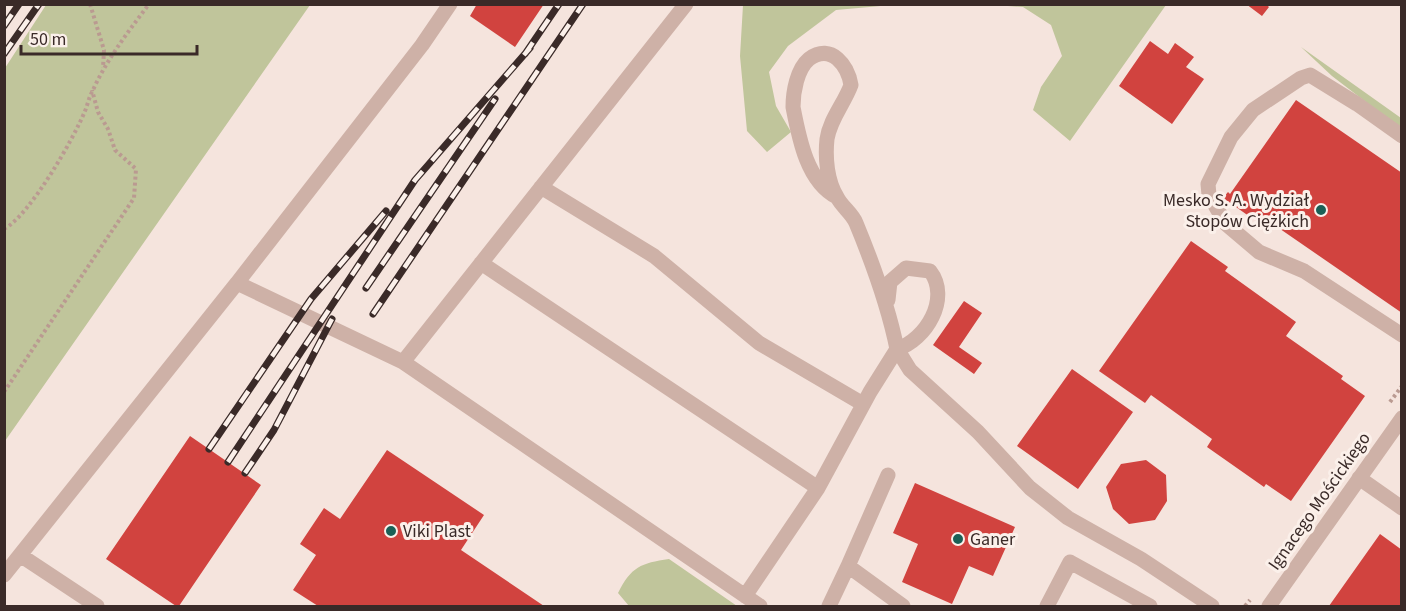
<svg xmlns="http://www.w3.org/2000/svg" width="1406" height="611" font-family="'Source Sans 3',sans-serif">
  <style>
    .green { fill: #c0c59b }
    .building { fill: #d1433f }
    .lines { fill: none; stroke-linecap: round; stroke-linejoin: round }
    .path { stroke: #ba9a91; stroke-width: 4; stroke-dasharray: 3 3; stroke-linecap: butt }
    .minor { stroke: #ceb1a7; stroke-width: 15 }
    .rail-casing { stroke: #3a2a28; stroke-width: 7 }
    .rail { stroke: #fbf0ea; stroke-width: 4.5; stroke-dasharray: 14; stroke-linecap: butt }
    .poi-dot { fill: #1a6056; stroke: #fbf0ea; stroke-width: 2 }
    .labels { text-anchor: middle; stroke-width: 6; stroke-linejoin: round; paint-order: stroke }
    .poi-label { font-size: 18px; fill: #3a2a28; stroke: #fbf0ea; text-anchor: start }
    .street-label { font-size: 18px; fill: #3a2a28; stroke: #fbf0ea }
  </style>
  <rect width="100%" height="100%" fill="#f5e4dd"/>
  <path class="green" d="M46,5H310L5,441V68Z
    M743,5H892L836,10L788,46L769,72L776,106L791,132L767,152L747,131L740,56Z
    M994,5H1166L1070,141L1033,110L1041,87L1062,56L1051,25L1023,7Z
    M1301,47L1401,118V129L1332,76Z
    M669,559L737,606H629L618,593C631,567 641,563 669,559Z"/>
  <path class="building" d="M477,4H544L515,47L470,16Z
    M1246,4H1266L1269,7L1262,16Z
    M1150,41L1168,54L1175,43L1194,57L1186,67L1204,79L1172,124L1119,86Z
    M1296,100L1402,173V313L1270,222L1266,228L1223,198L1228,192L1230,194Z
    M1191,241L1228,267L1225,271L1296,322L1286,336L1343,376L1341,379L1365,396L1291,501L1266,484L1264,487L1207,447L1212,439L1151,395L1145,403L1099,371Z
    M964,301L982,313L959,347L982,363L974,374L933,345Z
    M1072,369L1133,412L1078,489L1017,446Z
    M190,436L261,485L179,606H176L106,559Z
    M387,450L484,515L461,550L544,606H318L293,590L316,555L300,544L324,508L340,519Z
    M1146,460L1166,475L1167,501L1155,520L1129,524L1113,509L1106,487L1121,464Z
    M915,483L1015,527L993,576L969,566L952,604L902,582L918,544L893,533Z
    M1380,534L1402,550V606H1329Z"/>
  <g class="lines">
    <path class="path" d="M90,4L104,50L103,68
      M4,229C30,215 73,140 85,111C88,104 89,97 93,90C107,59 128,32 149,4
      M4,392L134,198L136,169L115,150L108,129L98,112L92,90
      M1390,402L1402,386
      M1245,606L1250,600"/>
    <path class="minor" d="M686,4L403,362L760,606
      M1402,136L1357,104L1310,75L1301,78L1253,110L1231,137L1208,184L1209,195L1226,224L1259,252L1304,271L1402,335
      M541,187L654,256L759,343L863,404
      M481,263L818,488L745,596
      M888,300L890,282L906,268L930,271C951,298 926,340 897,349L910,370L978,432L1030,488L1068,518L1141,559L1212,606
      M403,362L237,283L422,45L450,4
      M888,475L848,566L903,606
      M1359,478L1402,508
      M818,488L870,392L897,349C888,305 873,264 856,223C852,213 842,207 837,197C827,181 825,158 827,139C830,119 844,104 851,85C848,67 832,42 809,59C797,69 793,92 793,107C799,138 807,182 837,197
      M4,575L20,555
      M97,606L20,555L237,283
      M829,606L848,566
      M1047,606L1070,562L1150,606
      M1269,606L1402,418"/>
    <g class="rail-casing">
      <path id="rail" d="M4,26L19,4
        M4,54L39,4
        M525,54L559,4
        M366,288L495,99
        M373,314L583,4
        M209,449L311,299L386,211
        M228,462L415,180L530,48
        M245,473L274,430L332,319"/>
    </g>
    <use href="#rail" class="rail"/>
  </g>
  <g class="poi-dot">
    <circle cx="1321" cy="210" r="6"/>
    <circle cx="391" cy="531" r="6"/>
    <circle cx="958" cy="539" r="6"/>
  </g>
  <g class="labels">
    <g class="poi-label">
      <text x="1309" y="206" text-anchor="end">Mesko S. A. Wydział<tspan x="1309" dy="21">Stopów Ciężkich</tspan></text>
      <text x="403" y="537">Viki Plast</text>
      <text x="970" y="545">Ganer</text>
    </g>
    <g class="street-label">
      <text transform="translate(1319 501) rotate(-55)" y="6">Ignacego Mościckiego</text>
    </g>
  </g>
  <rect width="1406" height="611" fill="none" stroke="#3a2a28" stroke-width="12"/>
  <path d="M21 45v9h176v-9" fill="none" stroke="#3a2a28" stroke-width="3"/>
  <text x="30" y="45" font-size="18" fill="#3a2a28" stroke="#fbf0ea" stroke-width="4.5" paint-order="stroke">50 m</text>
</svg>
